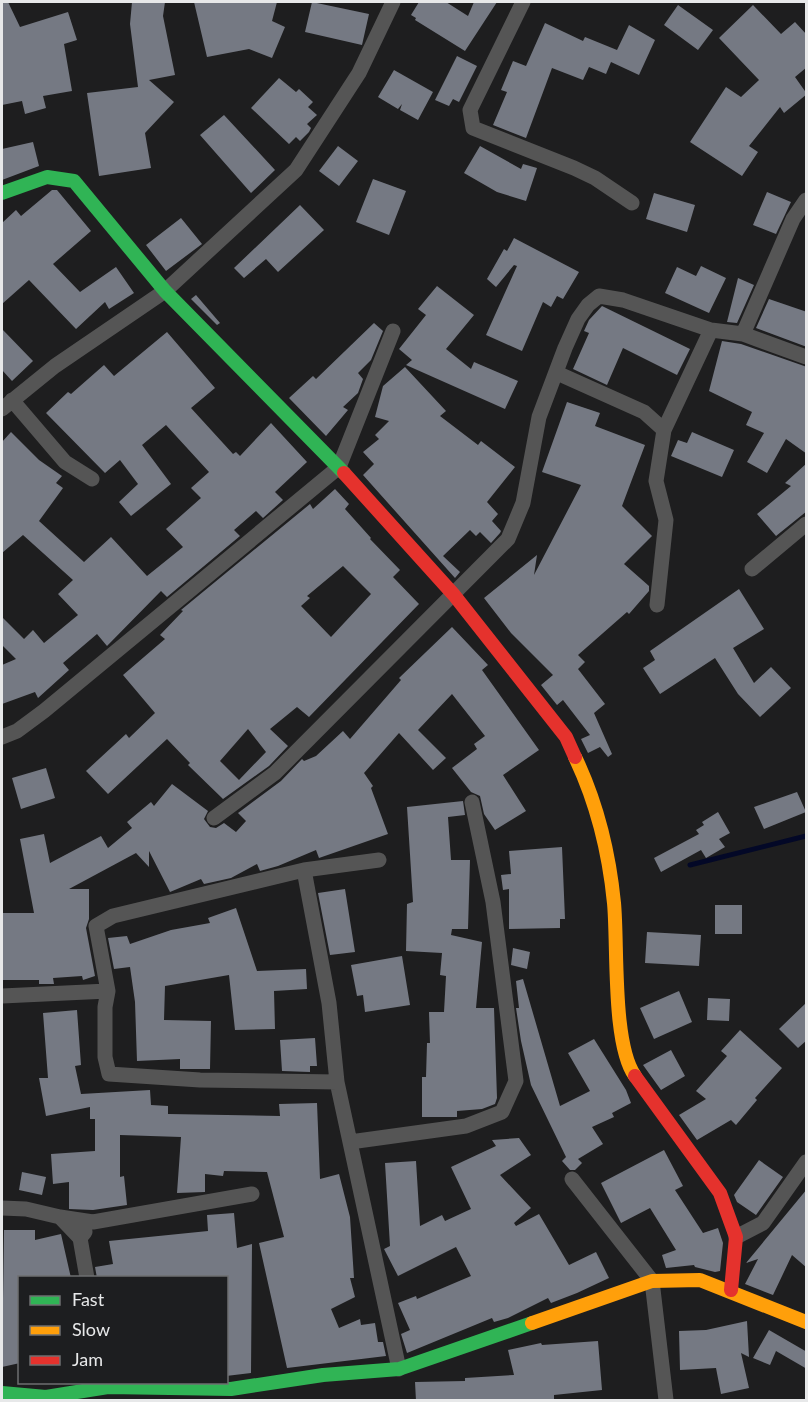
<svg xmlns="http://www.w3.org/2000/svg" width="808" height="1402" font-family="Lato,sans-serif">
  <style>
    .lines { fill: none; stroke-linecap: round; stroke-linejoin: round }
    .stream { stroke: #030827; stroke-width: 5 }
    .building { fill: #757983; fill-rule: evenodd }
    .street { stroke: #555; stroke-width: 15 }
    .fast { stroke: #30b455; stroke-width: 14 }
    .slow { stroke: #ff9f0a; stroke-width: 14 }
    .jam { stroke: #e5322d; stroke-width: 14 }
  </style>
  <rect width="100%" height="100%" fill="#1e1e1f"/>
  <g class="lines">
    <path class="stream" d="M690,865L806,836"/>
  </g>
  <path class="building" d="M2,2H8L20,27L68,12L77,40L64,44L72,91L43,96L46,108L25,114L22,101L2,105Z
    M132,2H165L163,16L175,75L149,80L174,102L145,133L151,168L99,176L87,93L138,87L130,24Z
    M194,2H277L272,21L285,27L272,58L249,49L207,57Z
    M312,2L369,14L362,45L305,32Z
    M419,2H446L468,16L474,2H497L465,51L415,20L416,18L411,15Z
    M678,5L713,30L698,50L664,25Z
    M753,5L781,34L795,22L807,35V67L795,77L807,94L784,113L780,107L749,146L758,152L742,176L690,142L726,87L741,97L759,80L719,38Z
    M545,23L583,41L585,37L617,50L629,25L655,40L639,75L611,62L606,74L589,67L583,80L552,68L526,138L493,125L507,92L501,90L513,61L526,66Z
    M457,56L477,66L459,102L453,99L449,106L435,100Z
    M394,70L433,92L418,120L400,110L402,104L398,109L378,97Z
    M279,78L296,92L299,89L313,102L308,107L317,115L307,124L311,128L309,132L300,141L296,137L289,144L251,108Z
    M224,115L275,170L251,193L200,135Z
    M33,142L39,166L2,180V149Z
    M338,146L358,161L339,186L319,171Z
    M480,146L521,169L523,164L537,168L526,201L497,192L464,173Z
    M373,179L406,191L389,235L356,222Z
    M52,190H57L91,231L53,264L80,292L116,267L134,293L109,309L105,302L76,329L29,280L2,304V223L16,210L21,216Z
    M767,192L791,202L776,234L753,225Z
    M654,193L695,205L687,232L646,219Z
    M300,205L324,230L278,272L266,259L244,278L234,268Z
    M181,218L202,244L166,271L146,245Z
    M514,238L579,272L563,299L557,296L551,307L543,302L522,351L486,335L517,266L514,265L496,287L487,279L504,249L507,251Z
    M701,266L726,278L709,313L665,293L677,267L696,276Z
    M738,278L754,285L737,323L727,322Z
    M437,286L474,315L446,349L471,369L474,362L518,381L505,409L406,365L412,360L399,349L426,315L418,309Z
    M196,295L220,323L217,325L191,299Z
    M769,299L807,312V347L756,328Z
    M602,306L690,349L677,375L623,348L607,385L573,369L589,333L584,331L589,320Z
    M374,323L383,331L371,360L358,373L363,379L358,393L343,407L348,410L326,436L289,398L313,376L316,379Z
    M2,329L33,361L12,381L2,370Z
    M167,332L215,388L191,408L233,454L236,452L240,456L271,423L307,462L275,492L283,500L263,518L256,511L234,530L240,536L167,597L161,591L107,646L97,634L63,663L69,670L38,698L35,692L2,704V665L16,659L2,645V617L24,639L33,630L44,643L78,615L58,594L73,580L23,535L2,553V442L11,432L39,460L62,476L56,483L63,488L39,521L84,562L111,537L147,576L183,547L166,529L201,498L191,488L209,472L166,425L142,445L171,484L131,516L119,502L138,484L120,460L105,473L46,413L68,392L71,394L104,365L114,376Z
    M722,341L741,344L807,367V454L786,439L767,473L747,462L764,433L746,425L752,412L709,391Z
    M405,367L446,411L440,416L478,445L481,441L515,467L487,502L498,514L492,521L501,531L500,533L491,543L480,532L476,536L470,530L443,556L460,572L455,578L363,475L374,464L363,452L379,439L375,435L389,421L375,417L383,386Z
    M567,402L600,413L595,426L645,445L622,506L652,536L624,564L649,586V591L629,614L627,612L578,655L585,662L578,669L605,704L594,713L612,754L608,757L600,747L588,753L581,739L590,735L563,700L557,705L541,685L553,675L511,633L484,598L537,555L534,575L581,485L542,472Z
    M692,432L734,450L722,477L671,456L678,440L687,443Z
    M807,463V511L776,536L757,514L791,486L785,483Z
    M335,489L349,504L345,509L371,538L370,539L400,570L393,577L419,604L309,717L297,707L270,729L288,746L269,766L223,799L188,765L190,763L167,739L108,794L86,771L126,734L129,738L155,713L123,675L165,639L160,635L183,611L181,610L310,504L313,509ZM343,566L371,594L331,637L301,606L310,598L307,596ZM248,729L266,752L239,780L220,761Z
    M739,589L764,629L733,648L754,683L771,667L791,688L760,717L738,694L715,658L660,694L643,668L655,660L650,651Z
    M452,627L488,665L482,670L539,750L503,775L526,811L495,830L484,814L480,796L471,792L452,768L477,749L474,744L485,736L452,694L418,730L446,758L433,770L399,733L364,773L373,786L371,788L388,834L319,858L316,850L278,866L260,871L257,864L231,878L204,884L201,879L170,892L149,851V867L136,853L69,889H89V919L86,928L95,976L83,980L82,976L53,978L54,984H39V980H2V913H34L20,839L44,834L50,863L101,836L108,848L132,828L127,822L151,802L154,806L172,784L208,811L204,819L210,827L216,828L224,823L236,832L246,821L238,813L281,781L302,759L304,761L316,756L343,731L350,739L401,680L399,678Z
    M46,768L55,798L21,809L12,778Z
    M797,792L806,812L764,829L754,807Z
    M463,801L465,815L448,817L451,860H470L468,929H452L451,935L482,942L476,1008H494L497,1098L495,1104L482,1109L457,1111V1117H422V1077H426L427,1043H430L429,1012H444L446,976L440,975L442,953L406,951L407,904L413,902L407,807Z
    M718,812L730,833L719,839L725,847L706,858L701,850L661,872L654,858L699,834L696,830L704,825L702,822Z
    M562,847L565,919H560V928L509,929V889L503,890L501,875L511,874L509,851Z
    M345,889L355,952L330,955L318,893Z
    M715,905H742V934H715Z
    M236,908L257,971L306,969L307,989L274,991L275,1029L235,1030L229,975L165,986L164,1020L211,1021L210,1069H180V1059L137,1061L135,1002L130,967L114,969L108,938L127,936L130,944L171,930L210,923L208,918Z
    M647,932L701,935L699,966L645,963Z
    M513,948L530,952L527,969L511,965Z
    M402,956L410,1005L365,1012L363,995L357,996L351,965Z
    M523,979L560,1106L590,1091L568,1053L594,1039L626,1090L631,1103L612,1113L614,1117L592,1127L603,1144L578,1159L582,1163L575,1170H570L562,1161L566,1157L531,1085L521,1041L516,1008H519L516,981Z
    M679,991L692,1022L654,1039L640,1008Z
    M708,998L730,999L729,1021L707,1020Z
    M807,1002V1040L798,1048L779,1029Z
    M77,1010L81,1065L75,1066L81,1094L150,1090L151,1105L168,1106V1114L280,1116L279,1104L317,1103L320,1179L339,1174L350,1217L354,1278H350L355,1297L331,1309L339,1328L360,1319L361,1325L375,1323L378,1342H383L386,1356L287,1368L259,1243L284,1237L267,1172L224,1171L223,1176L205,1174V1192L177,1193L181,1137L120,1135V1177L124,1176L127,1205L93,1210L69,1209V1182L53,1184L51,1154L95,1151V1119H90V1107L46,1116L39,1078H48L43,1013Z
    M740,1030L782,1068L755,1098L757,1100L736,1125L731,1120L697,1140L679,1115L706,1099L696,1091L727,1056L721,1051Z
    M315,1038L317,1066H310V1072L282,1071L280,1040Z
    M671,1050L685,1076L661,1090L643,1065Z
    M519,1138L531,1155L500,1175L531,1208L514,1223L516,1226L539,1214L569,1265L596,1252L609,1278L577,1293L551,1303L548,1298L508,1318L494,1322L492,1318L407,1353L401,1334L410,1330L398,1303L416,1296L417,1299L471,1276L456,1247L398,1276L384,1249L390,1246L385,1163L416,1161L420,1226L442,1215L445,1221L471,1209L451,1167L496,1146L492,1140Z
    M664,1150L683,1186L675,1190L703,1233L718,1228L723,1243L720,1271L715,1272L695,1267L694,1265L666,1268L662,1255L676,1250L650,1208L621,1223L601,1183Z
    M759,1160L783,1177L756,1215L737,1202L734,1195Z
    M22,1172L46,1177L42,1195L19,1190Z
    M807,1189V1268L792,1255L773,1295L745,1284L758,1259L746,1263Z
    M234,1213L237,1248L252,1244L251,1373L226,1376V1278H97L95,1267L113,1264L109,1241L208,1231L207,1215Z
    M4,1230H35V1240L61,1234L71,1278H20V1363L2,1367Z
    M747,1321L749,1357L741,1353L749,1388L721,1394L716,1368L680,1370L679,1331L706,1330Z
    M769,1330L807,1352V1369L776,1351L770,1365L753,1358Z
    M598,1341L602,1390L554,1395V1401H416L415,1382L465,1381V1378L514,1375L508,1350L541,1343L542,1345Z"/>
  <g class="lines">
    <path class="street" d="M523,2L470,110L473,128L574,168L595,178L632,203
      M743,334L806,357
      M557,373L644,412L664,430L656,481L666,520L657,605
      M12,400L65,462L92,479
      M2,409L55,366L165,291L296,170L359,73L393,2
      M664,430L711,330L743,334L793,219L806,200
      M752,569L806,524
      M2,737L17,731L44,711L339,467L393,331
      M214,818L275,773L508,539L523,503L539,417L565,348L578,319L588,305L599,296L623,300L711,330
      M304,870L329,1003L337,1082L399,1369
      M2,996L108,991
      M337,1082L200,1080L109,1074L105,1057V1007L108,991L96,926L113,916L304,870L379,860
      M350,1142L466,1126L502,1112L516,1081L493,902L472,802
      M572,1179L652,1281L666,1400
      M2,1208L26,1209L60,1217L80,1238
      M60,1217L93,1222L252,1194
      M85,1232L80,1238L87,1278
      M736,1237L763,1223L806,1162"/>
    <path class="fast" d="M2,193L47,177L74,181L165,291L344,473
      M2,1393L46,1397L108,1387L231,1389L323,1375L399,1369L532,1323"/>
    <path class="slow" d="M575,757C597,803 609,852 614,903C618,945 612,1044 635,1076
      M532,1323L652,1281L700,1280L806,1322"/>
    <path class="jam" d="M344,473L454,595L566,737L575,757
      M635,1076L720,1193L736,1237L731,1290"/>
  </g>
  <rect width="808" height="1402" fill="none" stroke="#e7e8e9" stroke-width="6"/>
  <rect x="18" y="1276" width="210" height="108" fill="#1d1e20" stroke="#6e6f70" stroke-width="1.5"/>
  <rect x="30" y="1296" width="30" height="9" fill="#30b455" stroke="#6e6f70" stroke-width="1.5"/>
  <text x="72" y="1306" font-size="18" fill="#e7e8e9">Fast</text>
  <rect x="30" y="1326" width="30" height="9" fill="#ff9f0a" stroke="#6e6f70" stroke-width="1.5"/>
  <text x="72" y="1336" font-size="18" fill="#e7e8e9">Slow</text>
  <rect x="30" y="1356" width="30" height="9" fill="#e5322d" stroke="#6e6f70" stroke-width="1.5"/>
  <text x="72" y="1366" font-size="18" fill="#e7e8e9">Jam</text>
</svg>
